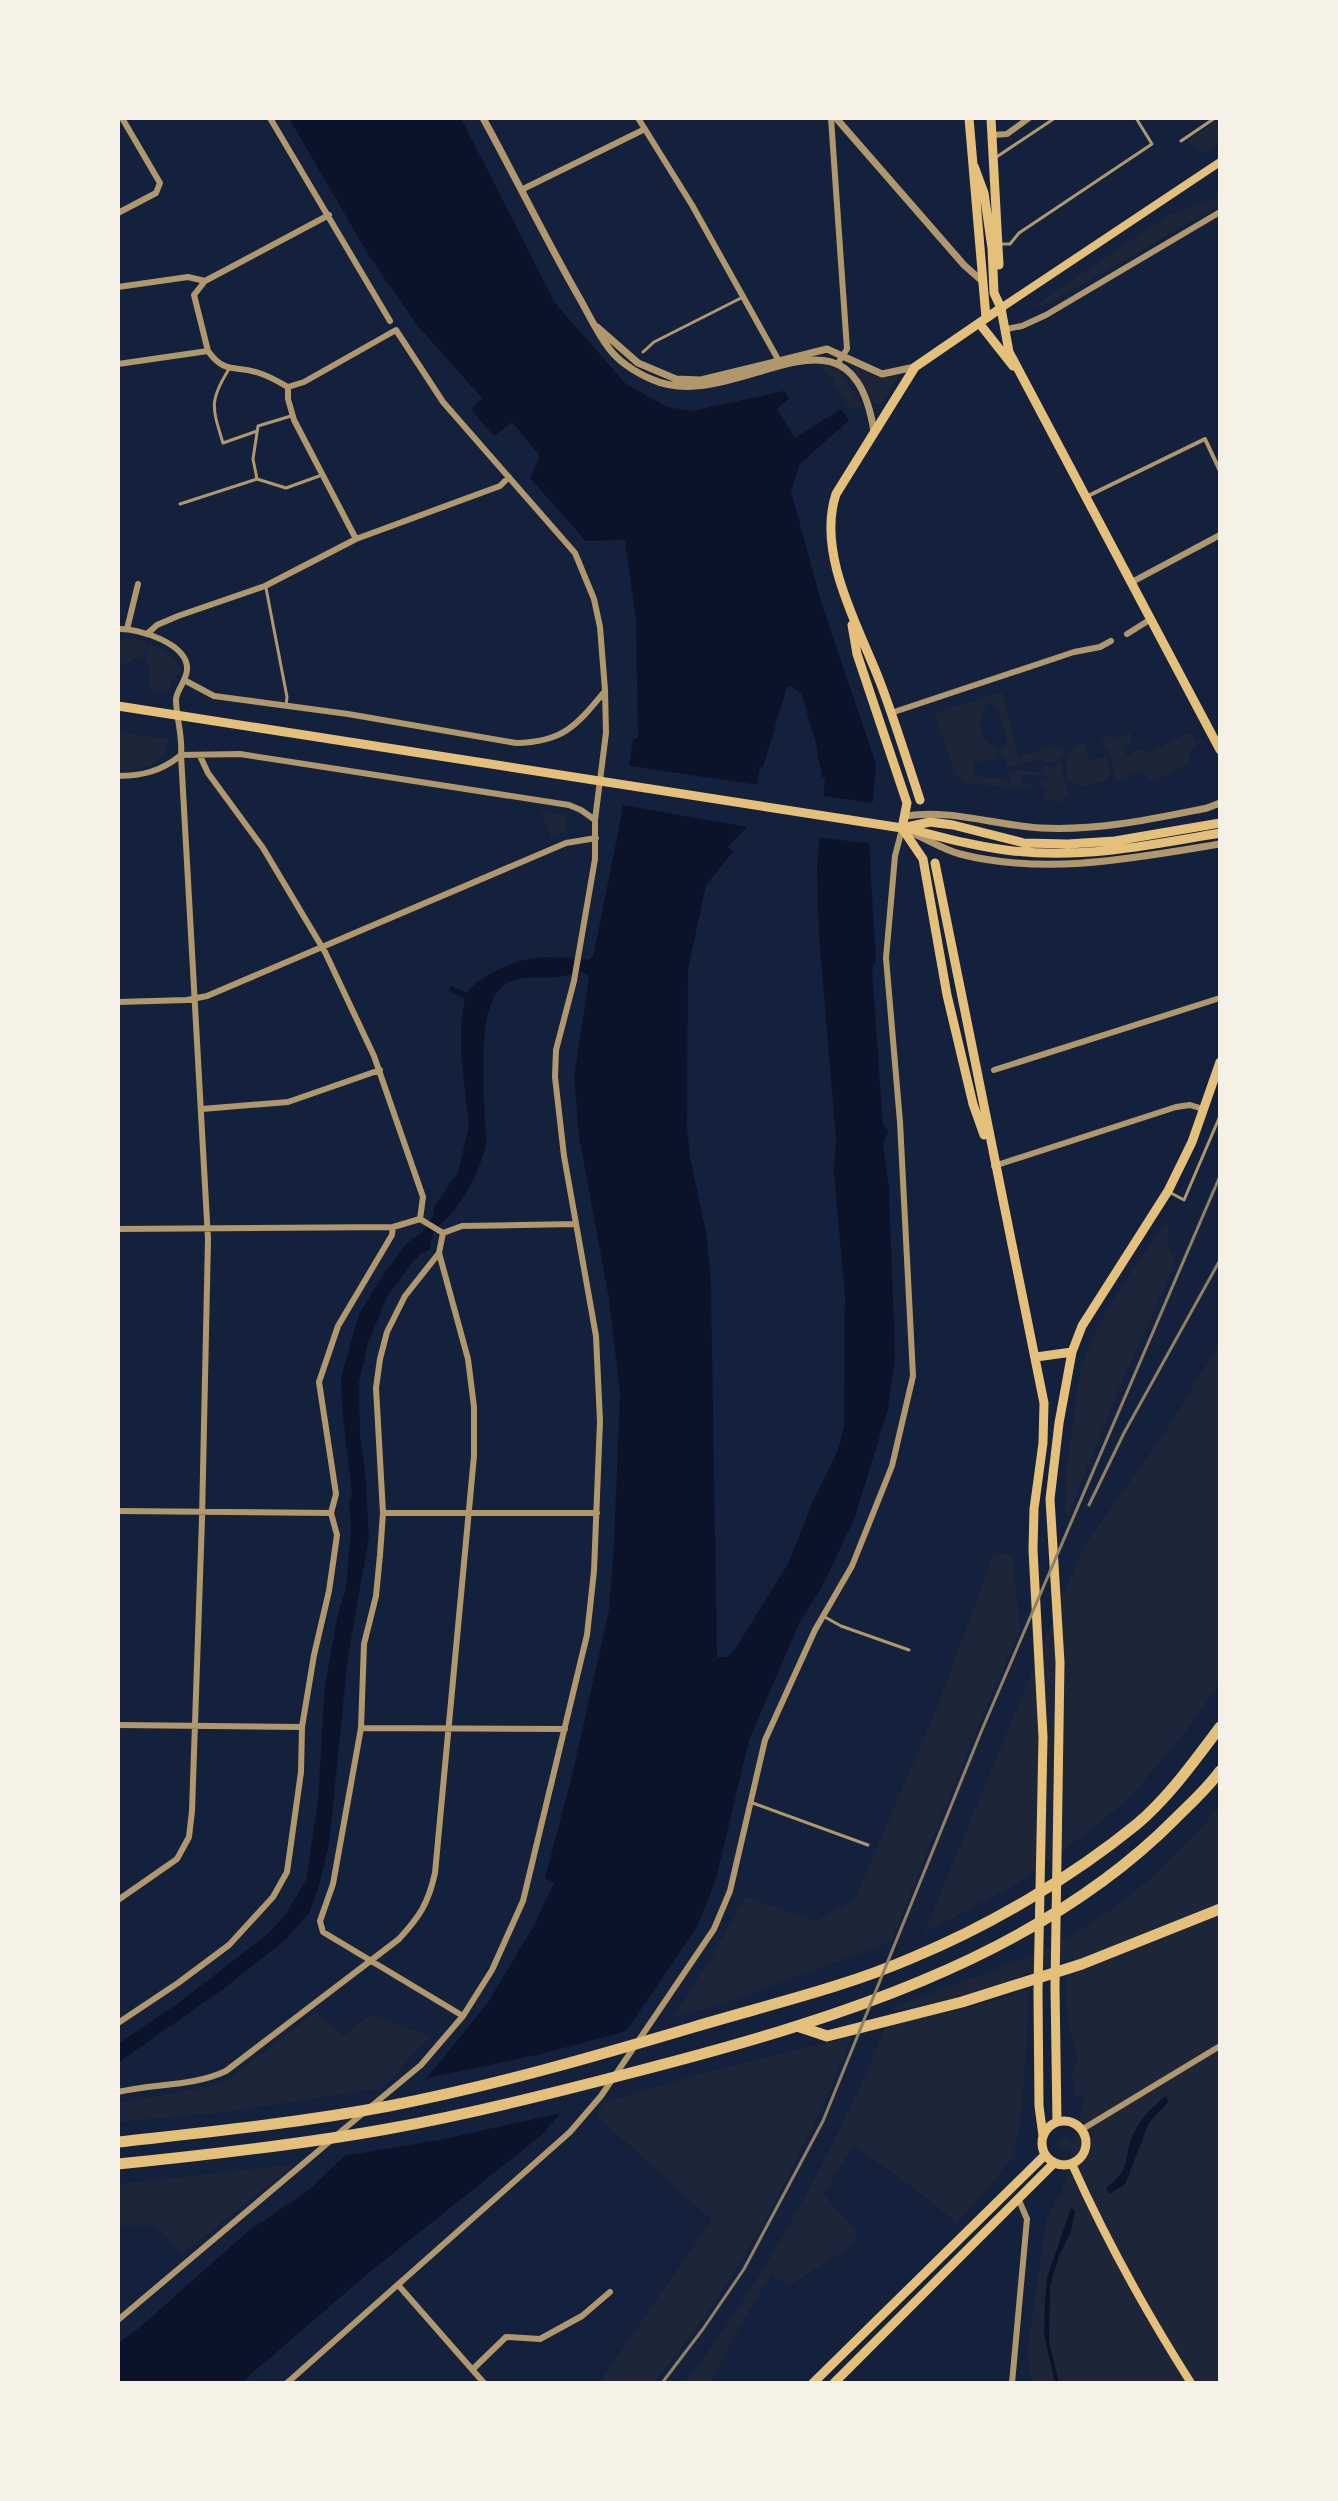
<svg xmlns="http://www.w3.org/2000/svg" width="1338" height="2501" font-family="Raleway,sans-serif">
  <style>
    .green { fill: #1d2539 }
    .water { fill: #0b132b; fill-rule: evenodd }
    .pier { fill: #14213d }
    .lines { fill: none; stroke-linecap: round; stroke-linejoin: round }
    .service { stroke: #b1986c; stroke-width: 3 }
    .pedestrian { stroke: #b1986c; stroke-width: 4 }
    .minor { stroke: #b1986c; stroke-width: 6 }
    .tertiary { stroke: #b1986c; stroke-width: 7 }
    .secondary { stroke: #e5c07b; stroke-width: 8 }
    .primary { stroke: #e5c07b; stroke-width: 9 }
    .motorway { stroke: #e5c07b; stroke-width: 11 }
    .rail { stroke: #918062; stroke-width: 3 }
  </style>
  <rect width="100%" height="100%" fill="#14213d"/>
  <path class="green" d="M1220,118V142L1204,153L1187,141Z
    M1220,197L1218,206L1050,303L1031,308L1169,215Z
    M818,362L840,371L862,406L851,410L845,402L847,400L845,397L841,396L840,390L838,391L832,378L828,377V371L825,373Z
    M851,365C867,373 880,382 899,376L881,405L875,403Z
    M118,638L136,639L148,642L142,657L135,658L121,667L118,657Z
    M150,643L168,653L182,670L172,681L168,693L150,690V667L144,658Z
    M1002,692L1018,757L1054,745L1055,748L1063,746V757L1052,764L1038,759L1007,768L1005,756L1000,757L1001,748L1007,743C1008,735 999,716 996,706L988,703C977,717 976,742 996,747L995,758L975,762L974,776L1007,779V787L964,783L956,775L934,713Z
    M118,732L168,739C167,767 142,769 118,770Z
    M1130,732L1132,743L1122,746L1127,756L1136,750L1140,751L1143,749L1148,754L1187,733L1191,734L1197,745L1190,750L1188,764L1156,781L1148,779L1142,770L1116,782L1110,753L1101,739L1113,734L1117,739Z
    M1084,742L1090,760L1107,757L1111,775L1103,781L1080,787L1068,779C1065,761 1066,749 1084,742Z
    M1061,763L1068,797H1062V802L1043,800L1046,790L1042,789V781L1048,782L1049,776L1022,774L1021,783L1034,785L1033,789L1009,787V772L1019,770L1040,773L1045,766L1054,767Z
    M541,811L566,815L568,824L566,831L551,838Z
    M1168,1224L1169,1249L1176,1262L1123,1379L1067,1518C1062,1492 1067,1464 1071,1438C1074,1415 1076,1392 1081,1370C1095,1320 1134,1268 1164,1225Z
    M1220,1342V1682L1186,1731L1131,1796L1088,1832L1013,1886L924,1933L1084,1546L1165,1433Z
    M994,1553L1013,1555L1020,1631L981,1719L891,1942L713,2007L673,2018L716,1950L745,1897L815,1921L854,1901L940,1700Z
    M1220,1805V2383H1032L1027,2353L1046,2222L1057,2198L1061,2196L1072,2149L1063,2152L1056,2144L1063,2136L1069,2137L1074,2143L1084,2099L1083,2095L1075,2097L1072,2072L1078,2060C1069,2031 1063,2000 1068,1970L1075,1971L1074,1958L941,2003L892,2010L894,2007C956,1983 1022,1963 1080,1930C1130,1901 1184,1851 1220,1805Z
    M1027,1990L1029,1995L1022,2108L1014,2156L957,2224L931,2201L854,2145L823,2194L857,2232L852,2246L788,2286L771,2274L735,2335L711,2383H685C769,2272 833,2155 886,2026L963,2009Z
    M316,2012L343,2036L370,2015L430,2036L382,2088L227,2112L118,2122V2103L222,2084Z
    M852,2037C800,2161 741,2280 653,2383H599L712,2220L597,2116L603,2103L713,2070Z
    M295,2164L182,2254L156,2225H118V2184Z"/>
  <path class="water" d="M289,118H461L555,303L626,384L667,407L692,411L784,391L789,398L777,409L795,438L841,409L849,420L800,464L791,491L822,605L876,764L869,843L876,963L872,968L883,1126L889,1130L883,1144L889,1188L895,1356L888,1409L855,1517L824,1583L799,1624L749,1740L716,1879L697,1927L629,2027L543,2134L366,2275L241,2383H118V2343L139,2328L247,2232L310,2189L430,2074L487,2004L533,1927L554,1883L545,1878L572,1776L609,1610L614,1542L620,1393L609,1299L579,1136L574,1078L589,977L583,972C575,973 566,976 558,977C541,979 526,975 509,982C471,998 486,1108 486,1143C483,1164 463,1204 447,1218C436,1228 430,1234 430,1250L422,1253L412,1263L387,1297L368,1343L359,1382L360,1435L365,1470L369,1537L348,1657L329,1844L318,1889L309,1913L285,1940L223,1989L118,2063V2044L177,2004L268,1934L285,1915L306,1880L318,1801L325,1685L338,1614L346,1589L351,1529L349,1503L352,1494L342,1408L341,1377L359,1314L383,1275L407,1243L423,1231L434,1215V1207L458,1172L469,1126L461,1055V1024L465,999L449,991L451,986L467,993C473,984 482,978 492,973C523,954 553,956 589,960L593,957L621,817L633,740L638,737L636,621L625,540L586,541L530,478L540,456L512,422L494,436L471,410L482,398L417,325L369,256ZM790,686L801,693L815,739L822,777L825,778L817,868L819,936L836,1138L834,1172L845,1297L844,1426L838,1450L812,1503L789,1562L734,1651L727,1657H717L711,1285L707,1237L690,1157L687,1126L688,970L706,885L733,852L728,847L749,825L760,767H763L787,687Z
    M1166,2096L1168,2102L1149,2123L1125,2184L1109,2194L1106,2188C1126,2173 1124,2169 1129,2146C1135,2124 1149,2109 1166,2096Z
    M1071,2208L1075,2210L1071,2232L1059,2256L1050,2286L1049,2342L1059,2383H1055L1044,2334L1045,2301L1047,2278Z"/>
  <path class="pier" d="M625,763L630,766L758,785L760,783L753,828L623,805L619,807Z
    M819,792L824,796L878,804L873,844L816,837Z
    M631,2030L566,2112L439,2140L337,2157L418,2080L537,2055Z"/>
  <g class="lines">
    <path class="service" d="M1181,141L1215,118
      M995,158L1055,118
      M1002,244H1010L1019,233L1152,144L1136,118
      M643,352L654,342L741,298
      M229,369C209,401 212,407 223,443L257,431
      M257,479L253,459L258,426L291,416
      M180,504L257,479L286,488L322,475
      M266,588L287,697L286,706
      M1171,1193L1184,1200L1220,1116
      M823,1616L841,1626L909,1650
      M750,1802L868,1845"/>
    <path class="pedestrian" d="M1090,495L1205,439L1220,471"/>
    <path class="minor" d="M270,118L390,321
      M638,118L692,205L780,363
      M831,118L847,349L838,363
      M992,135L1007,134L1029,118
      M523,189L645,129
      M118,213L156,193L160,183L122,118
      M118,287L188,277L205,281
      M1006,329L1022,326L1046,315L1220,212
      M208,351L194,295L205,281L329,215
      M118,364L208,351C225,375 236,365 259,373C269,376 279,382 288,387L304,382L396,330L443,402L575,553L594,599L600,627L605,690L606,733L595,820V859L574,981L556,1050L555,1077L564,1156L596,1336L600,1421L594,1571L587,1635L523,1901L492,1970L463,2016L421,2065L338,2134
      M288,387V399L294,420L356,539
      M1132,582L1220,535
      M118,629C139,628 189,644 187,670C186,681 177,690 176,699C176,718 183,736 181,755C162,771 142,776 118,776
      M127,629L138,584
      M147,634L157,625L178,616L265,586L356,539L500,486L509,477
      M1127,634L1151,619
      M184,680L214,696L348,714L516,743C563,742 576,726 605,691
      M891,713L1074,652L1100,647L1111,641
      M200,756L208,773L263,848L325,952L374,1056L423,1197L420,1219
      M118,1002L187,1000L207,996L566,843L596,838
      M994,1070L1220,998
      M202,1109L288,1102L380,1070
      M994,1166L1176,1107L1190,1105L1203,1109
      M420,1219L443,1233
      M118,1229L393,1227L420,1219
      M443,1233L462,1226L575,1224
      M439,1253L405,1296L387,1332L380,1359L376,1388L383,1513L380,1555L376,1596L364,1644L361,1728L333,1884L320,1921L323,1932L463,2016
      M118,1511L331,1513
      M383,1513H597
      M118,1725L302,1727
      M361,1728L565,1729
      M118,1900L177,1859L189,1837L192,1811L202,1519L208,1239L181,755L240,754L569,805L581,810L595,820
      M118,2023L178,1983L229,1945L273,1897L287,1872L301,1772L302,1727L314,1655L329,1591L337,1535L331,1513L336,1494L319,1382L338,1326L392,1235L393,1227
      M118,2092C154,2083 192,2087 226,2071L399,1939C420,1916 428,1904 435,1873L474,1456V1407L468,1359L439,1253L443,1233
      M1081,2130L1220,2046
      M399,2286L484,2383
      M118,2320L329,2142
      M473,2369L506,2337L540,2339L582,2316L610,2292
      M287,2383L570,2132L601,2096L714,1929L730,1891L765,1740L815,1630L852,1566L892,1466L913,1376L900,1122L886,958L895,856L902,829
      M1012,2383L1027,2219L1018,2198"/>
    <path class="tertiary" d="M483,118C516,178 546,240 580,299C589,315 597,332 608,347C618,361 635,372 651,379C736,418 851,283 874,432
      M836,118L964,265L982,281
      M597,327L638,363L676,379L701,380L827,349L882,374L915,367
      M905,816C952,809 994,825 1041,828C1098,831 1152,819 1207,808L1220,803
      M915,834C930,841 945,850 960,854C1046,876 1135,858 1220,844"/>
    <path class="secondary" d="M1001,308L1220,162
      M1072,2164C1106,2240 1146,2312 1191,2383"/>
    <path class="primary" d="M969,118L986,318
      M991,118L999,265
      M974,166L984,193L992,248L994,293L1001,308L1009,352L1220,750
      M979,323L1013,366
      M852,625L857,654L907,803L902,828L923,859L947,995L973,1104L984,1135
      M118,706L902,828L930,822L953,825L1024,843L1068,844L1115,841L1220,823
      M920,800C907,761 895,721 880,682C859,627 816,554 836,494L915,367L1001,308
      M906,828C941,837 977,847 1013,851C1084,859 1151,845 1220,833
      M935,863L1044,1403L1043,1443L1034,1509L1033,1550L1043,1737L1038,1991L1039,2106L1043,2136
      M1036,1357L1072,1352
      M1042 2143a22 22 0 1 1 44 0a22 22 0 1 1-44 0Z
      M1057,2122L1055,1987L1060,1662L1050,1499L1059,1423L1072,1352L1082,1326L1168,1191L1192,1142L1220,1062
      M813,2383L1045,2155
      M834,2383L1054,2163"/>
    <path class="motorway" d="M797,2026L827,2036L962,2002L1082,1964L1220,1909
      M118,2142C208,2132 299,2123 389,2106C492,2086 593,2057 694,2027C767,2005 843,1988 914,1957C991,1925 1072,1877 1137,1824C1169,1797 1195,1760 1220,1727
      M118,2164C208,2155 298,2145 387,2129C470,2114 553,2093 634,2072C824,2023 1034,1961 1175,1819C1190,1804 1207,1789 1220,1771"/>
    <path class="rail" d="M1089,1505L1124,1433L1220,1260
      M662,2383L703,2329L744,2269L823,2121L981,1732L1220,1176"/>
  </g>
  <rect width="1338" height="2501" fill="none" stroke="#f6f1e7" stroke-width="240"/>
</svg>
